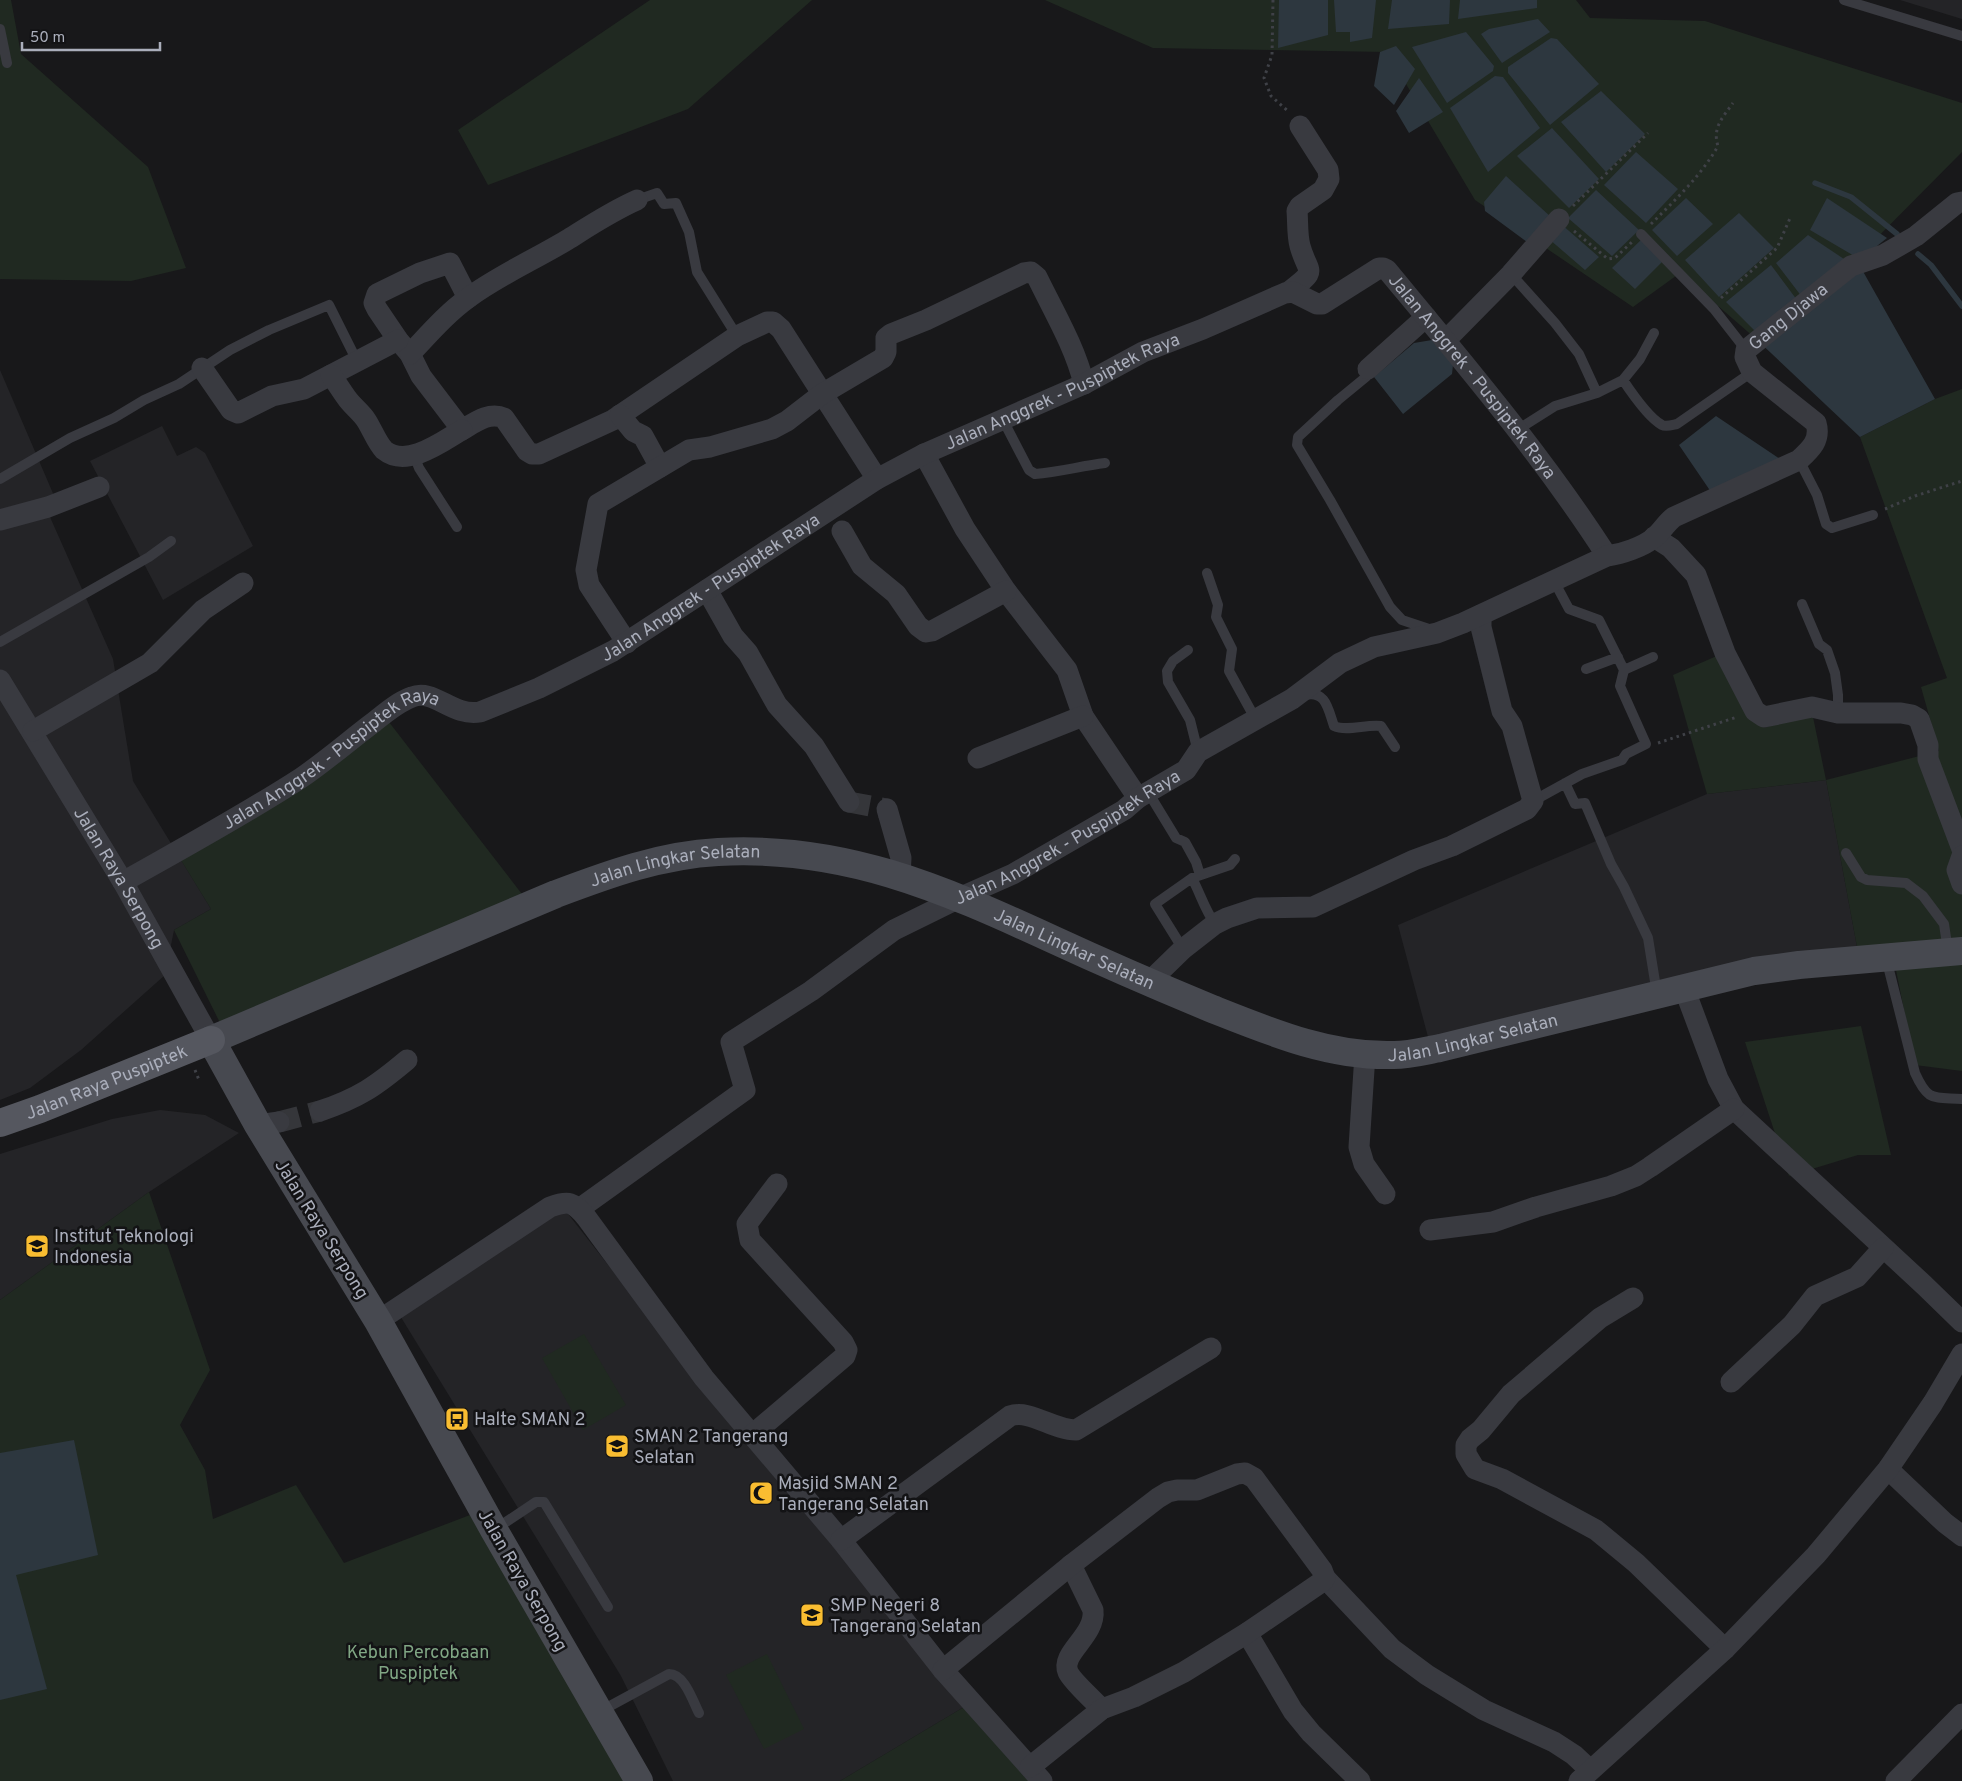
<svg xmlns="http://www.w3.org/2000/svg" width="1962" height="1781" font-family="Overpass,sans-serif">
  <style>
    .built { fill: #242427 }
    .green { fill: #202921 }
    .water { fill: #2d373f }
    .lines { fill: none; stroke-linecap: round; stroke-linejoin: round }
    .stream { stroke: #2d373f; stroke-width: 5.5 }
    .minor-tunnel { stroke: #35363a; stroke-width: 21; stroke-dasharray: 21 11; stroke-linecap: butt }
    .path { stroke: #3f4147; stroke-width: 3; stroke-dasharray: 2.5 4; stroke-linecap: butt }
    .service { stroke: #393a40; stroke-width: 10 }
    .minor { stroke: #393a40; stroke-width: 21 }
    .secondary { stroke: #474950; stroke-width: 28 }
    .primary { stroke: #55575f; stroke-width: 28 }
    .labels { text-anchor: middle; stroke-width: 5; stroke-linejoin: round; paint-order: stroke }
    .street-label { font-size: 18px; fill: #aaaebb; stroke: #131315 }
    .poi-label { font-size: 18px; fill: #aaaebb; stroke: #131315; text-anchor: start }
    .park-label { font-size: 18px; fill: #80a684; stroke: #131315 }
  </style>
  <rect width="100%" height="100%" fill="#18181a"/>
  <path class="built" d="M1900,0H1962V19Z
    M0,370L55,498L50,517L113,659L133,781L211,909L174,930L165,975L81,1050L30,1088L0,1100Z
    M162,426L177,456L196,447L205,453L253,546L163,600L90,461Z
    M1826,780L1860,963L1431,1048L1398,925L1707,794Z
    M160,1110L205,1115L239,1133L149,1192L0,1300V1154L112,1119Z
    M552,1211L568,1214L731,1421L964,1707L840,1781H673L621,1676L399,1314Z"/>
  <path class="green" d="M0,0H11L21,54L148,167L186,268L131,281L0,279Z
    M650,0H812L688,109L488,185L458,130Z
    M1045,0H1576L1590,18L1705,21L1962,103V152L1856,259L1755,338L1680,273L1633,307L1475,200L1387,52L1153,48Z
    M1962,389V1071L1915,1065L1894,960L1860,963L1826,780L1707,794L1673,675L1726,652L1764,728L1812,712L1826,780L1939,751L1921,687L1947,678L1860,437L1935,399Z
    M382,713L525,898L227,1037L174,930L211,909L176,852Z
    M1861,1026L1891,1155H1858L1789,1176L1745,1042Z
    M149,1192L210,1370L180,1425L205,1470L213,1519L296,1485L344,1563L470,1515L542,1635L625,1781H0V1300Z
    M584,1334L626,1405L583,1430L542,1358Z
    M767,1654L804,1729L764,1749L726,1675Z
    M964,1707L1035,1781H840Z"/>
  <path class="water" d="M1279,0H1328V35L1278,48Z
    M1334,0H1376L1372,38L1350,42V32H1336Z
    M1392,0H1450L1449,24L1388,29Z
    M1460,0H1537V8L1458,19Z
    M1538,19L1550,32L1502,63L1481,34L1489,29Z
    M1466,32L1494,66L1493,71L1447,103L1412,47Z
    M1551,38L1557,39L1599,84L1550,125L1508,73V67Z
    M1396,46L1415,69L1394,105L1374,86L1380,52Z
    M1495,76L1503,77L1540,128L1488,172L1450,108Z
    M1419,78L1443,112L1409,133L1396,111Z
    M1601,91L1645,134L1606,172L1561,122Z
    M1552,128L1599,179L1569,208L1517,156Z
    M1636,152L1678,189L1646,223L1604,185Z
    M1506,176L1551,217L1527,242L1485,211L1484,202Z
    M1596,190L1639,230L1612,256L1568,218Z
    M1686,198L1713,224L1677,256L1652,230Z
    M1827,198L1887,238L1862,258L1856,257L1810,230Z
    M1739,213L1774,248L1719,297L1685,260Z
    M1561,224L1599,257L1585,270L1549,239Z
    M1808,235L1847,261L1802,297L1776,263Z
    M1642,239L1662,262L1635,289L1612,268Z
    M1856,259L1935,399L1860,437L1755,338Z
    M1771,265L1797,300L1757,333L1726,302Z
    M1432,340L1453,365L1452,374L1403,414L1374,377L1414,343Z
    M1716,416L1780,459L1711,492L1679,445Z
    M74,1440L98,1555L16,1575L47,1689L0,1700V1453Z"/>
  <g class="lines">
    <path class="stream" d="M1815,183L1851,197L1897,234
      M1918,254L1931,265L1962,306"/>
    <path class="minor-tunnel" d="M849,802L887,809
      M279,1122L320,1111"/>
    <path class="path" d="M1273,0L1272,55L1264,78L1271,96L1289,112
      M1573,206L1648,133
      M1651,224C1675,200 1701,176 1718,146C1712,128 1723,117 1733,103
      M1574,231L1608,259L1615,258L1632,242
      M1721,298L1777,248L1791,216
      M1885,509L1915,496L1962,481
      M1658,743L1737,717
      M195,1070L199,1080"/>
    <path class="service" d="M1844,0L1962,36
      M0,29L7,63
      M637,200L657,193L664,204L676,203L689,232L697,272L737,336
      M1641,234L1714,309L1746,350
      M1511,274L1555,323L1579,354L1597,393
      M1368,369L1366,377L1338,400L1298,437L1297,445L1330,500L1390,607L1402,620L1432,630
      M1623,380C1631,392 1649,418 1662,425C1666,427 1672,425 1677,424L1752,372
      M1003,420L1029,470L1035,474C1059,472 1081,466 1105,463
      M1517,430L1555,406L1597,393L1623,380L1640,359L1654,333
      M414,455L419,468L457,527
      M1799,460L1817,495L1826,524L1832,528L1873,515
      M0,479L70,438L114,418L144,400L179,384L230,350L269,330L329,305L357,361
      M1207,573L1218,605L1216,617L1232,649L1229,671L1256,720
      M1802,604L1819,644L1827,650L1835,673L1838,695V713
      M0,642L149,557L171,541
      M1188,650L1173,661L1167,671L1168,682L1190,720L1198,752
      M1586,669L1618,657
      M1624,670L1653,657
      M1305,695C1326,690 1328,709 1334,726C1347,732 1366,724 1381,726L1395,747
      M1565,783L1575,804L1585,803L1611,864L1624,887L1648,938L1657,994
      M1148,792L1176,838L1185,842L1196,862L1200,875
      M1533,801L1582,774L1622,760L1626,754L1646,744L1620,686L1624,670L1599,620L1569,609L1554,581
      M1846,853L1861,877L1867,880L1906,883L1923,896L1944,924L1948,951
      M1192,878C1200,893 1205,910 1215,924
      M1183,949L1155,904L1192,878L1230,865L1235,859
      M1886,958L1915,1073C1928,1102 1933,1097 1962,1099
      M494,1530L536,1502H544L608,1607
      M599,1712L669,1674C685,1674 693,1702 699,1713"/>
    <g class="minor">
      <path d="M1290,291C1319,268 1308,275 1300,246C1297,235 1298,222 1297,211L1300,206L1323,190L1329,179L1328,170L1300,126"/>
      <path d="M468,298L450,263L420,273L377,294L374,303L377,309L398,340L410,354L421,376L462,430C474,423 489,411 504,418L527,451L532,454H539L613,420L737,336L767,322H773L781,329L877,479"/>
      <path d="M1445,341L1511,274L1559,219"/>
      <path d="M410,354C429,334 446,314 468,298C499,275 534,260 567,240C591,225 612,211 637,200"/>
      <path d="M202,368L231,410L238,413L272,396L304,389L398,340"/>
      <path d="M1368,369L1426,317"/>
      <path d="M331,375C336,382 341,390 346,397C352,406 361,412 366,420C372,429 377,443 384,450C407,469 443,441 462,430"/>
      <path d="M620,415L633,431L643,436L660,467"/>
      <path d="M924,454L965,529L1006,591L1067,670L1083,716L1138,798"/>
      <path d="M0,520L48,507L99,487"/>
      <path d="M842,531L862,566L896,594L918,626L926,632L932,631L1006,591"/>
      <path d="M1654,537L1671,548L1696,575L1725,653L1755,711L1764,717L1812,707L1838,713H1901L1912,715L1919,719L1928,745V759L1962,849"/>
      <path d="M707,590L733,636L748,653L777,705L814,746L849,802"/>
      <path d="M627,643L589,585L586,570L598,504L689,450L710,447L772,429L787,421L822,394L883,358L886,352V338L891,334L926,320L1024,273L1031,272L1037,277C1054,312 1075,347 1084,384"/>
      <path id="s1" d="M0,680L123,882L211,1040"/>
      <path d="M33,731L150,663L203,610L243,583"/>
      <path d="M978,758L1083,716"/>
      <path d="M887,809L901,858L900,876"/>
      <path d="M1962,856L1957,870L1962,884"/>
      <path id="s2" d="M123,882C183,848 244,815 301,778C326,761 350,740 374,722C385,713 398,702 412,697C434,688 452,717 480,712L539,688L613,651L877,479L924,454L1084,384L1143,352L1203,329L1285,293L1293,292L1317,304H1322L1379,268H1383L1387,270C1464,363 1542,455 1607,556"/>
      <path d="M1148,983L1183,949L1215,924L1227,918L1257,908L1313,907L1414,860L1452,846L1527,809L1533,801L1512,726L1502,711L1481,627V615"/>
      <path d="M1684,988L1718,1079L1734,1109L1924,1285L1962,1322"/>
      <path d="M1365,1054L1359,1147L1364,1164L1385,1194"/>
      <path d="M320,1111C359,1098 376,1086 407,1060"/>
      <path d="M258,1125L279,1122"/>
      <path id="s3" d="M579,1209L745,1090L731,1042L811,991L894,930L961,897L1013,874L1124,810L1138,798L1186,770L1198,752L1292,699L1340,663L1374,647L1437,633L1463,623L1607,556C1622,554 1643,547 1655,537C1662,531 1666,523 1674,517L1799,460C1811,449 1821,440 1816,423L1752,372L1745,357L1746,350L1851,266L1883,255L1916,236L1957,203L1962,202"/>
      <path d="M1430,1230L1493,1222L1536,1207L1611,1186L1636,1176L1650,1167L1734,1109"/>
      <path d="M1633,1298L1600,1318L1511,1394L1481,1430L1470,1439L1466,1445V1454L1475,1469L1502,1479L1596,1530L1636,1563L1725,1649"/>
      <path d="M378,1321L550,1207C569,1200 573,1202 586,1217L704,1378L841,1540L943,1670L1042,1781"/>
      <path d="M1731,1382L1792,1325L1815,1296L1857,1277L1883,1248"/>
      <path d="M752,1435L845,1356L847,1350L843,1342L750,1240L747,1224L777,1184"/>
      <path d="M1888,1469L1945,1523L1962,1536"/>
      <path d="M841,1540L1010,1416C1030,1409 1053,1430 1076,1430L1211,1348"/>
      <path d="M1071,1565L1093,1610C1096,1636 1060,1653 1068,1672C1071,1680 1094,1701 1102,1709"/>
      <path d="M1325,1578L1392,1649L1427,1675L1484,1710L1554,1742L1574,1755L1590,1770"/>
      <path d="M1247,1633L1293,1711L1311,1733L1360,1781"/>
      <path d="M943,1670L1071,1565L1158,1498L1168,1492L1177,1490H1197L1237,1474L1245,1473L1254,1478L1322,1570L1325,1578L1323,1581L1247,1633L1184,1672L1134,1697L1102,1709L1030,1767"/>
      <path d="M1579,1781L1725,1649L1816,1555L1888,1469L1933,1403L1962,1354"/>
      <path d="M1896,1781L1962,1714"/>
    </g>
    <path class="secondary" id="s4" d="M639,1781L494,1530L378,1321L258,1125L211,1040L556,894C609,874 661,855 718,852C843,845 941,888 1052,939C1104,963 1157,986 1210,1008C1268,1031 1329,1057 1394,1055C1409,1055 1424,1051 1440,1048L1754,971L1799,965L1962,951"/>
    <path class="primary" id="s5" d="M0,1123L40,1109L211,1040"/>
  </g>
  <defs>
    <g id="university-square" transform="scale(1.25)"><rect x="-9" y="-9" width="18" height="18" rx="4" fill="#f9bd31" stroke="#131315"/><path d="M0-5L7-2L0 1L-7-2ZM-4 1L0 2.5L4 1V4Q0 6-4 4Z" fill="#111"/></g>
    <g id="bus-square" transform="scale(1.25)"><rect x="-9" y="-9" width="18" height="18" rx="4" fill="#f9bd31" stroke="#131315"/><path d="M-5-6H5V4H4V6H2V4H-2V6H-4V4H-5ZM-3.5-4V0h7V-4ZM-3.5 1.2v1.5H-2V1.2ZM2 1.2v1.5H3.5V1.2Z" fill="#111"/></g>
    <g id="school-square" transform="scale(1.25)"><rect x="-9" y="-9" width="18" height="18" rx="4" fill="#f9bd31" stroke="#131315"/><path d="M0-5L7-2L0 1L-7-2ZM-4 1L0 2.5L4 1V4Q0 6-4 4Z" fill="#111"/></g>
    <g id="mosque-square" transform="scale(1.25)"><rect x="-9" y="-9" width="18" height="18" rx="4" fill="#f9bd31" stroke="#131315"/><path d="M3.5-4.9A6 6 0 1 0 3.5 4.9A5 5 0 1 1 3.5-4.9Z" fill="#111"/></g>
  </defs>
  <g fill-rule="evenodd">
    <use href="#university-square" x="37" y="1246"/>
    <use href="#bus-square" x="457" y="1419"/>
    <use href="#school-square" x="617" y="1446"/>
    <use href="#mosque-square" x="761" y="1493"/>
    <use href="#school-square" x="812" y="1615"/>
  </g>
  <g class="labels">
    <g class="street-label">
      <text dy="6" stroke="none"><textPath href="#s3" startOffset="1684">Gang Djawa</textPath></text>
      <text dy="6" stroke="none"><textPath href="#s2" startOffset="1578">Jalan Anggrek - Puspiptek Raya</textPath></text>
      <text dy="6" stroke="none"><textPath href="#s2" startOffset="1082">Jalan Anggrek - Puspiptek Raya</textPath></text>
      <text dy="6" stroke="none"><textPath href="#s2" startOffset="678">Jalan Anggrek - Puspiptek Raya</textPath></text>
      <text dy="6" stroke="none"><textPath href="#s2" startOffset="244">Jalan Anggrek - Puspiptek Raya</textPath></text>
      <text dy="6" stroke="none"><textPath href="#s3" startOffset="649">Jalan Anggrek - Puspiptek Raya</textPath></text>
      <text dy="6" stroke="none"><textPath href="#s4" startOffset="1354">Jalan Lingkar Selatan</textPath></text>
      <text dy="6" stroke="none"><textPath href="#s1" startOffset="231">Jalan Raya Serpong</textPath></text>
      <text dy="6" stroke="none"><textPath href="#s4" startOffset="1772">Jalan Lingkar Selatan</textPath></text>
      <text dy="6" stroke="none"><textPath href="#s4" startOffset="2192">Jalan Lingkar Selatan</textPath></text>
      <text dy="6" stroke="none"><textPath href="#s5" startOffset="114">Jalan Raya Puspiptek</textPath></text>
      <text transform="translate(322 1229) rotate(58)" y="6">Jalan Raya Serpong</text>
      <text transform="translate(523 1580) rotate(60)" y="6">Jalan Raya Serpong</text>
    </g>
    <g class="poi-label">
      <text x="54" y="1242">Institut Teknologi<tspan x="54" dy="21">Indonesia</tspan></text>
      <text x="474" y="1425">Halte SMAN 2</text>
      <text x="634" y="1442">SMAN 2 Tangerang<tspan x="634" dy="21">Selatan</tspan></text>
      <text x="778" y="1489">Masjid SMAN 2<tspan x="778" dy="21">Tangerang Selatan</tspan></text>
      <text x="830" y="1611">SMP Negeri 8<tspan x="830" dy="21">Tangerang Selatan</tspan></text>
    </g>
    <g class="park-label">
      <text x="418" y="1658">Kebun Percobaan<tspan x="418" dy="21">Puspiptek</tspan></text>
    </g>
  </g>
  <path d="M22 42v8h138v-8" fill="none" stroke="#aaaebb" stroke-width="2.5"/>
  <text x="30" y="42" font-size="15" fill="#aaaebb" stroke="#131315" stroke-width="4" paint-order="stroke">50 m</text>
</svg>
